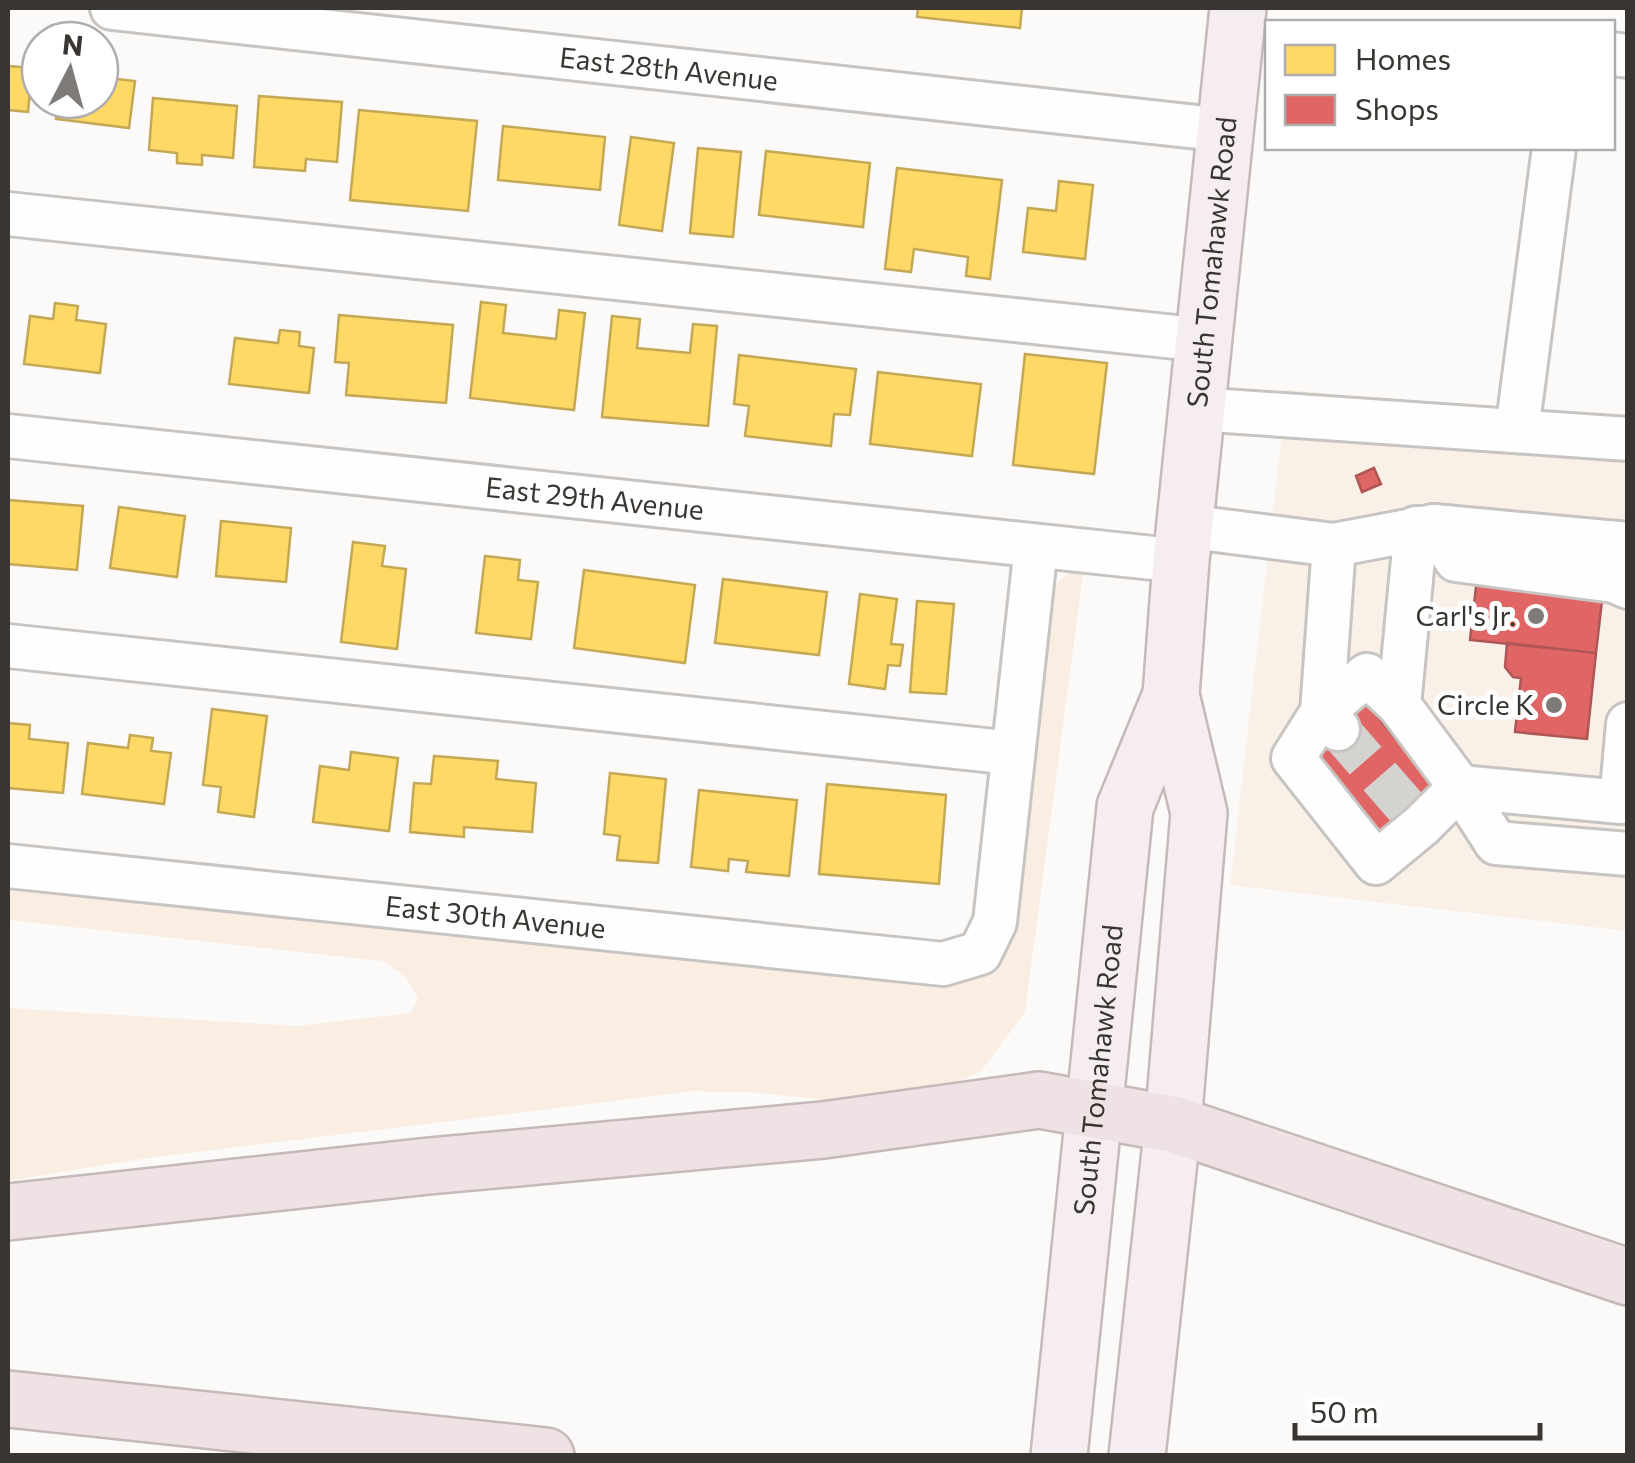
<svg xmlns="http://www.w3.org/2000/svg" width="1635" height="1463" font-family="Commissioner,sans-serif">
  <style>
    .built { fill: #f9f0e8 }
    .green { fill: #faede1 }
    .homes { fill: #ffd966; stroke: #c4a856; stroke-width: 2.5 }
    .shops { fill: #e06666; stroke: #ae5756; stroke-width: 2.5 }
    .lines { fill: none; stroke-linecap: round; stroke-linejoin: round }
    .minor-tunnel { stroke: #d5d3d0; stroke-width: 42; stroke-dasharray: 42 21; stroke-linecap: butt }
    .minor-casing { stroke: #c7c4c1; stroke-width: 48 }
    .major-casing { stroke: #c6b9ba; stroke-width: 60 }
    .highway-casing { stroke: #c6b9ba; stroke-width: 60 }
    .minor { stroke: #fffefe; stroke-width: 42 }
    .major { stroke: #f5edef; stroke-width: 55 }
    .highway { stroke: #eee2e4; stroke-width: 55 }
    .poi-dot { fill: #7d7a77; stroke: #fff; stroke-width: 4 }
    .labels { text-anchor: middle; stroke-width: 10; stroke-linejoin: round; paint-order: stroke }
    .street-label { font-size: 28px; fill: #393531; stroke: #fff }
    .poi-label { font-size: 28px; fill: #393531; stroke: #fff; text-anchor: end }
  </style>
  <rect width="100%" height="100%" fill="#fcfaf8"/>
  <path class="built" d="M1287,389L1627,428V931L1230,885Z"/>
  <path class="green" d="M1084,567L1025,1012L981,1071L946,1087L844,1102L762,1093L695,1091L148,1158L8,1181V1008L296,1026L411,1013L418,997L405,976L383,961L8,920V887L948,983C979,979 997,964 1014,938L1052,592C1061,578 1067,571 1084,567Z"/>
  <path class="homes" d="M918,8H1022L1020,28L917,17Z
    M8,66L32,68L28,112L8,110Z
    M100,77L135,81L129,128L56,119L59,100H100Z
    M259,96L342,102L337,162L306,159L305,171L254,167Z
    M153,98L237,106L233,158L202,155V165L177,163V153L149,150Z
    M359,110L477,121L468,211L350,200Z
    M503,126L605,137L600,190L498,180Z
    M631,137L674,143L662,231L619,225Z
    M698,148L741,152L733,237L690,233Z
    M766,151L870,163L863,227L759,215Z
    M897,168L1002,180L990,279L966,276L968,257L914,249L911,272L885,269Z
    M1059,181L1093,185L1085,259L1023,252L1028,208L1056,211Z
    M481,302L506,305L503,333L556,339L559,310L585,313L574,410L470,398Z
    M55,303L78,306L76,320L106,324L100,373L24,364L30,316L53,319Z
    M339,315L453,325L446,403L346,395L349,363L335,362Z
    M612,316L640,319L637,348L690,353L693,324L717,326L708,426L602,417Z
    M280,330L300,332L299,346L314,348L309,393L229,384L235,338L278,343Z
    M1025,354L1107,363L1094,474L1013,465Z
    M739,355L856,369L850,415L834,414L831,446L745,436L749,406L734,404Z
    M878,372L981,384L972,456L870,444Z
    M8,500L83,506L77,570L8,564Z
    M119,507L185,516L177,577L110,568Z
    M221,521L291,528L286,582L216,576Z
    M353,542L385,546L382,566L406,569L397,649L341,642Z
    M485,556L520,560L518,580L538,582L531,639L476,633Z
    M584,570L695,585L685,663L574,648Z
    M723,579L827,592L819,655L715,643Z
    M860,594L897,599L891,644L903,645L900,666L888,665L885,689L849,684Z
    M917,601L954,604L946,694L910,692Z
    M212,709L267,716L254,817L218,812L221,787L203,785Z
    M8,723L30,725L29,739L68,743L63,793L8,788Z
    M130,735L153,738L151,751L171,753L164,804L82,794L88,743L128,748Z
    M351,752L398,758L389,831L313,822L320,766L349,770Z
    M434,756L498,761L496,779L536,783L532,832L464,827V837L410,832L414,783L431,784Z
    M610,773L666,779L658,863L617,860L620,836L604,834Z
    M827,784L946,795L939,884L819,874Z
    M699,790L797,800L789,876L746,872L748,861L729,859L728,871L691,867Z"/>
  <path class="shops" d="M1374,468L1381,484L1362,492L1356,476Z
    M1477,578L1603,592L1596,653L1470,640Z
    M1507,643L1596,653L1587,739L1515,732L1521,678L1513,677L1505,667Z
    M1367,704L1440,793L1375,846L1302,757Z"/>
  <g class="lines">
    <path class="minor-tunnel" d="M1338,729L1413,815"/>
    <g class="minor-casing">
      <g id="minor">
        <path id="s1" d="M112,8L1225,130"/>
        <path d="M1612,54L1628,56"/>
        <path d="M8,214L1204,340"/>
        <path d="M1196,409L1628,439"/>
        <path d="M1517,431L1554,148"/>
        <path id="s2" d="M8,436L1181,561"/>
        <path d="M1184,526L1334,545L1434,526L1628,544"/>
        <path d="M1434,526L1456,560L1614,581L1628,587"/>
        <path d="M1334,545L1322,712L1293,758L1376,863L1422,825L1460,787L1399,705L1367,675L1322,712L1338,729"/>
        <path d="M8,646L1013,753"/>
        <path d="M1399,705L1416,528"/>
        <path d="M1460,787L1621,802L1628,724"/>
        <path d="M1460,787L1496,843L1628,854"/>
        <path id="s3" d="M8,866L943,964L980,953L995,922L1036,546"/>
      </g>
    </g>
    <g class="major-casing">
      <g id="major">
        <path id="s4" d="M1059,1456L1125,807L1171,695"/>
        <path id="s5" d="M1137,1456L1173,1124L1199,813L1171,695L1181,561L1238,8"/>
      </g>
    </g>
    <g class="highway-casing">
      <path id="highway" d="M8,1212L429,1166L823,1130L1039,1100L1173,1124L1628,1277
        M8,1399L546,1456"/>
    </g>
    <use href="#minor" class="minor"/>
    <use href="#major" class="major"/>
    <use href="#highway" class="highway"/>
  </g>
  <g class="poi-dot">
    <circle cx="1536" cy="616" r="10"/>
    <circle cx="1554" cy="705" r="10"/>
  </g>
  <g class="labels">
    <g class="street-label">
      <text dy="10" stroke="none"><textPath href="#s1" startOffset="560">East 28th Avenue</textPath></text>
      <text dy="10" stroke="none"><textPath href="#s5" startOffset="1202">South Tomahawk Road</textPath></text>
      <text dy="10" stroke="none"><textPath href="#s2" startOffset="590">East 29th Avenue</textPath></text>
      <text dy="10" stroke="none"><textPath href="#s3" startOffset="490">East 30th Avenue</textPath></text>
      <text dy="10" stroke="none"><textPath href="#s4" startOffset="388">South Tomahawk Road</textPath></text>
    </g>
    <g class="poi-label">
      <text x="1516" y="626">Carl's Jr.</text>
      <text x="1534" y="715">Circle K</text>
    </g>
  </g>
  <rect width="1635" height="1463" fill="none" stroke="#393531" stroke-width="20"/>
  <rect x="1265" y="20" width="350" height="130" fill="#ffffff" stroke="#b0aead" stroke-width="2.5"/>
  <rect x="1285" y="45" width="50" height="30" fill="#ffd966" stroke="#b0aead" stroke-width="2.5"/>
  <text x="1355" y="70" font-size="30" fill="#393531">Homes</text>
  <rect x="1285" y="95" width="50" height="30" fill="#e06666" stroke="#b0aead" stroke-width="2.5"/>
  <text x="1355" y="120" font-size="30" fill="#393531">Shops</text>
  <g transform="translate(70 70) rotate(6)"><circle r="48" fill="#ffffff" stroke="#b0aead" stroke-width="2.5"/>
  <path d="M0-8L18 38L0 25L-18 38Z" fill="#7d7a77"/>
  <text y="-15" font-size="28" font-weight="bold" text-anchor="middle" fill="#393531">N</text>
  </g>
  <path d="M1295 1423v15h245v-15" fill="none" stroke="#393531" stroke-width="5"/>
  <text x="1310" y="1423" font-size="30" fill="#393531" stroke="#ffffff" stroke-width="8" paint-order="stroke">50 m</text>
</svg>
